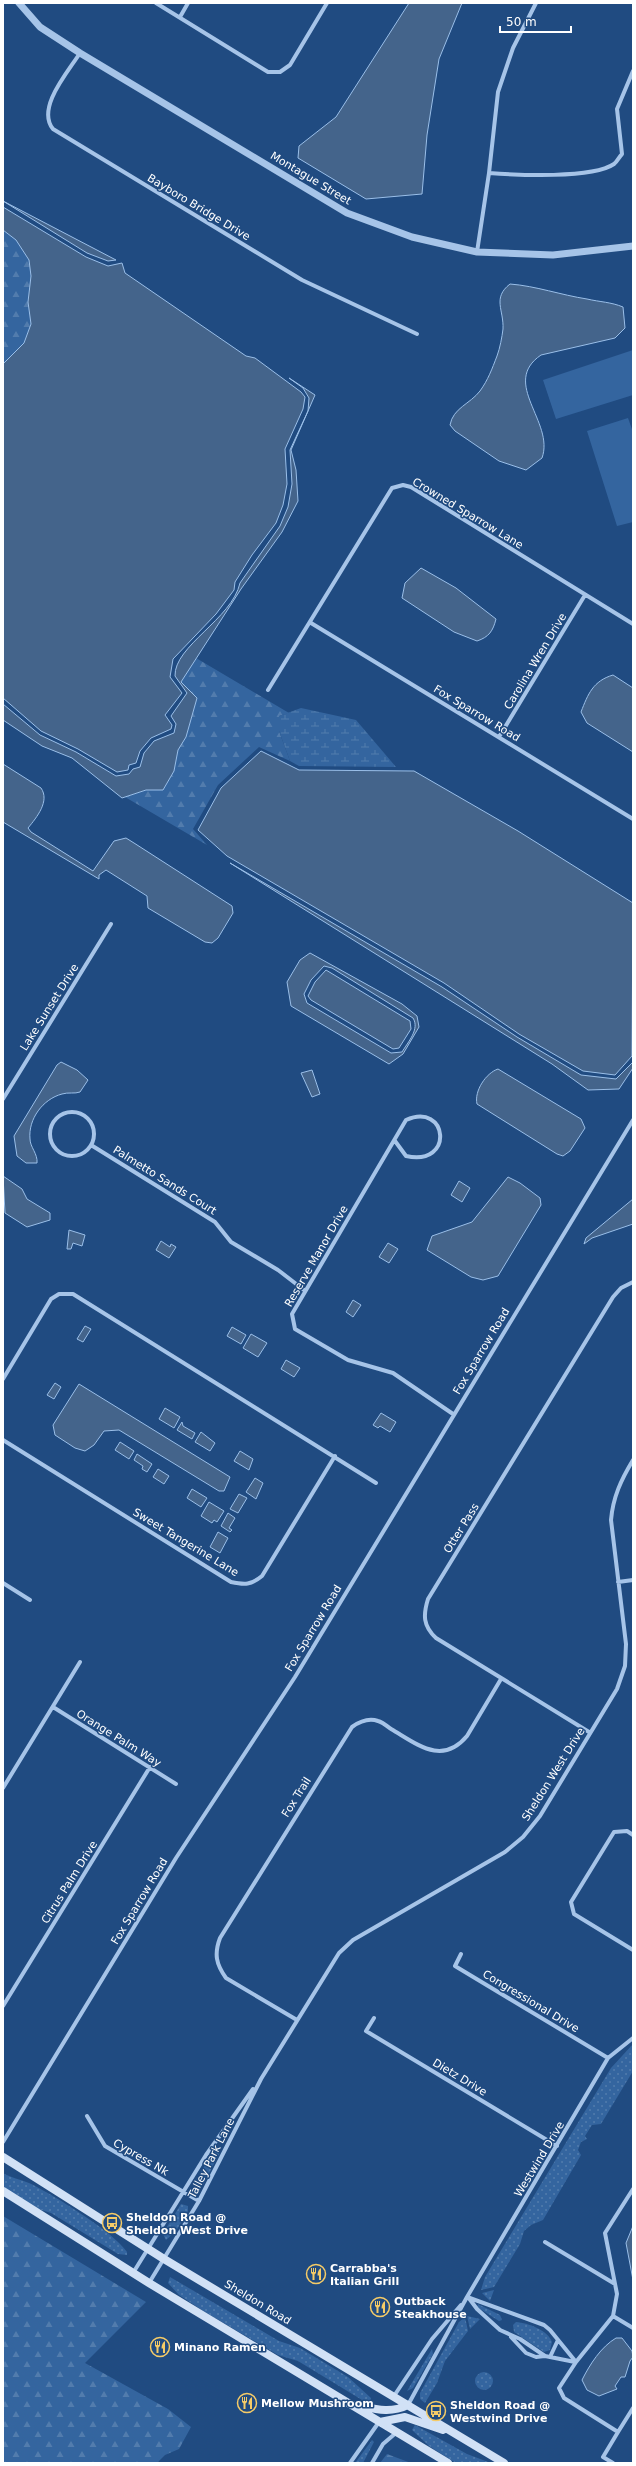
<svg xmlns="http://www.w3.org/2000/svg" width="636" height="2466" font-family="'DejaVu Sans',sans-serif">
  <style>
    .grass { fill: url(#grass-dots) }
    .forest { fill: url(#forest-firs) }
    .wetland { fill: url(#wetland-marsh) }
    .garden { fill: #34659f }
    .water { fill: #44648b; stroke: #9abfe9; fill-rule: evenodd }
    .lines { fill: none; stroke-linecap: round; stroke-linejoin: round }
    .minor { stroke: #a6c4e8; stroke-width: 4 }
    .tertiary { stroke: #a6c4e8; stroke-width: 7 }
    .secondary { stroke: #d1e1f6; stroke-width: 8 }
    .labels { text-anchor: middle; stroke-width: 3; stroke-linejoin: round; paint-order: stroke }
    .street-label { font-size: 11px; fill: #fff; stroke: #204b81 }
    .poi-label { font-size: 11px; font-weight: bold; fill: #fff; stroke: #204b81; text-anchor: start }
  </style>
  <defs>
    <pattern id="grass-dots" width="8" height="8" patternUnits="userSpaceOnUse"><rect width="8" height="8" fill="#34659f"/><path d="M2 2h.1M6 6h.1" fill="none" stroke="#527cad" stroke-width="1.8" stroke-linecap="round"/></pattern>
    <pattern id="forest-firs" width="22" height="20" patternUnits="userSpaceOnUse"><rect width="22" height="20" fill="#34659f"/><path d="M5 1l3.5 6h-7zM16 11l3.5 6h-7z" fill="#527cad"/></pattern>
    <pattern id="wetland-marsh" width="20" height="14" patternUnits="userSpaceOnUse"><rect width="20" height="14" fill="#34659f"/><path d="M1 5h8M5 5V1M11 12h8M15 12V8" fill="none" stroke="#527cad"/></pattern>
  </defs>
  <rect width="100%" height="100%" fill="#204b81"/>
  <path class="grass" d="M633,2044V2071L601,2124L592,2125L585,2136L587,2139L581,2142L578,2150L581,2155L543,2220L531,2225L524,2231L520,2244L494,2287L481,2290L485,2277L611,2068Z
    M218,2149L220,2152L203,2185L197,2187L195,2182L211,2155Z
    M3,2173C11,2178 20,2179 29,2183C52,2194 114,2232 127,2252V2255L118,2254L51,2213L32,2207L3,2188Z
    M181,2204L188,2206V2211L176,2231L166,2240L163,2234L165,2230Z
    M170,2277L279,2341L300,2348L348,2377L371,2398V2401L367,2403L298,2361L278,2355L205,2312L179,2295L168,2283Z
    M494,2290L490,2301L482,2293Z
    M478,2304L500,2315L502,2320L499,2321L477,2307Z
    M467,2316L480,2319L470,2329Z
    M465,2317L468,2331L445,2361L437,2383L425,2403L420,2399V2393L459,2322Z
    M516,2322C528,2323 548,2330 552,2342L550,2350L544,2352L514,2332L513,2325Z
    M432,2349L433,2354L413,2388L407,2391Z
    M475 2381a9 9 0 1 1 18 0a9 9 0 1 1-18 0Z
    M415,2425L467,2454L491,2463H456L429,2446L412,2430Z
    M372,2440L374,2442L363,2463H355Z"/>
  <path class="forest" d="M3,230L16,240L29,260L31,276L28,302L31,324L24,343L3,364Z
    M196,658L289,713L279,716V731L290,761L259,747L218,785L193,829L207,845L125,797L146,790H163L174,771L178,750L186,737L197,698L181,682Z
    M3,2216L146,2302L85,2363L168,2409L191,2427L179,2449L165,2455L157,2463H3Z
    M387,2454L411,2463H380Z"/>
  <path class="wetland" d="M301,708L356,720L396,767L299,766L290,761L279,731V716Z"/>
  <path class="garden" d="M633,350V395L556,419L543,380Z
    M628,418L633,432V522L617,526L587,431Z"/>
  <path class="water" d="M409,3H462L439,59L427,135L422,194L366,199L298,158L299,146L336,117Z
    M3,201L116,260L108,261L87,253Z
    M3,207L86,257L108,266L122,263L125,273L246,356L255,358L301,392L305,397L303,409L285,449L287,484L283,505L276,523L252,555L235,582L234,590L216,614L173,659L170,677L182,693L165,715L172,725L171,729L151,738L140,751L136,763L129,765L128,770L117,772L78,749L41,731L3,698V364L24,343L31,324L28,302L31,276L29,260L16,240L3,230Z
    M510,284C536,286 561,295 587,299C600,302 611,302 623,307L625,328L615,338L541,355C500,383 555,422 542,458L526,470L499,461L455,431L450,425C453,408 470,404 480,391C488,380 492,369 497,356C500,348 502,337 503,329C504,310 492,298 510,284Z
    M289,378L315,395L291,450L296,470L298,501L282,532L241,589L181,682L197,698L186,737L178,750L174,771L163,790H146L122,798L72,758L42,746L3,720V704L40,735L76,752L116,776L129,774L133,769L140,767L144,753L154,741L174,733L176,724L171,716L187,693L175,676C174,646 232,619 240,583L280,526L288,507L292,484L290,450L308,411L309,398L303,388Z
    M421,568L456,588L496,619C493,631 489,637 477,641L454,632L402,598L405,583Z
    M613,675L633,688V752L587,723L581,712C588,694 593,681 613,675Z
    M261,751L299,770L414,771L518,831L633,903L632,1056L615,1075L583,1071L519,1034L444,983L227,856L198,830L221,788Z
    M3,764L41,788C50,801 37,817 28,828L31,832L93,871L114,841L126,838L134,843L232,906L233,913L218,938L212,943L205,942L148,908L147,896L106,870L99,875V879L3,822Z
    M230,863L442,987L517,1037L581,1075L616,1079L633,1062V1068L619,1089L588,1090L552,1064Z
    M310,953L402,1004L417,1016L419,1027L403,1054L389,1064L291,1006L287,982L300,960ZM324,966L332,968L413,1018C420,1029 408,1042 402,1052L391,1053L307,1003L304,994L311,980Z
    M326,970L410,1021L411,1029L399,1048L393,1049L311,1000L308,996L315,982Z
    M61,1062L77,1070L88,1080L80,1092C75,1094 68,1092 62,1094C43,1099 28,1119 30,1139C30,1147 38,1154 37,1163H26L17,1156L14,1136L57,1065Z
    M498,1069L581,1119L585,1128L570,1151L563,1156L557,1154L477,1104C474,1091 486,1073 498,1069Z
    M312,1070L320,1094L312,1097L301,1073Z
    M3,1176L22,1189L27,1199L50,1213V1220L27,1227L5,1213Z
    M508,1177L520,1183L540,1198L541,1205L498,1276L483,1280L471,1277L427,1250L432,1236L472,1222Z
    M459,1181L470,1188L462,1202L451,1195Z
    M633,1199V1224L592,1238L584,1244L586,1238Z
    M69,1230L85,1235L82,1246L73,1243L71,1249H67Z
    M161,1241L170,1247L171,1244L176,1247L169,1258L156,1250Z
    M388,1243L398,1249L389,1263L379,1257Z
    M353,1300L361,1305L353,1317L346,1312Z
    M85,1326L91,1329L83,1342L77,1339Z
    M232,1327L246,1335L241,1344L227,1336Z
    M251,1334L267,1343L258,1357L243,1348Z
    M286,1360L300,1368L294,1377L281,1369Z
    M55,1383L61,1387L54,1399L47,1395Z
    M79,1384L230,1477L224,1491H219L119,1430L104,1431L94,1445L85,1451L75,1448L55,1435L53,1425Z
    M165,1408L180,1417L174,1428L159,1419Z
    M381,1413L396,1422L390,1432L380,1426L378,1428L373,1425Z
    M182,1422L183,1426L195,1433L192,1439L177,1430Z
    M201,1432L215,1443L210,1451L195,1442Z
    M120,1442L134,1451L129,1459L115,1450Z
    M240,1451L253,1459L249,1470L234,1461Z
    M137,1454L152,1464L147,1472L142,1469L143,1466L134,1460Z
    M158,1469L169,1476L164,1484L153,1477Z
    M255,1478L263,1483L256,1499L246,1492Z
    M192,1489L207,1498L201,1507L187,1498Z
    M239,1494L247,1498L238,1513L230,1509Z
    M209,1502L224,1511L217,1522L214,1520L212,1523L201,1516Z
    M228,1513L235,1518L229,1528L232,1530L230,1532L221,1526Z
    M218,1532L228,1538L220,1553L210,1547Z
    M633,2226V2280L626,2243Z
    M616,2338H622L632,2351L633,2357L630,2361L625,2377H621L615,2386L617,2389L599,2396L587,2390L582,2380C590,2364 601,2347 616,2338Z"/>
  <g class="lines">
    <path class="minor" d="M156,3L268,72H280L290,65L327,3
      M536,3L513,48L498,92L489,173C517,175 592,179 614,164C617,162 619,157 622,154L617,109L633,71
      M180,17L188,3
      M80,53C68,72 36,108 53,129L302,280L417,334
      M477,252L489,173
      M311,623L633,819
      M268,690L392,488L403,485L411,487L633,624
      M499,737L585,595
      M3,1099L111,924
      M50 1134a22 22 0 1 1 44 0a22 22 0 1 1-44 0Z
      M395,1141L406,1156C455,1167 448,1101 406,1120L292,1314L295,1329L348,1360L393,1373L453,1414
      M91,1145L215,1222L231,1242L278,1270L304,1290
      M3,1379L51,1299L59,1294H73L376,1483
      M3,1440L231,1582C245,1585 251,1585 262,1576L335,1456
      M618,1582L633,1580
      M3,1583L30,1600
      M53,1707L176,1784
      M589,1732L436,1638C423,1626 423,1615 428,1599L613,1297L621,1288L633,1282
      M3,1788L80,1662
      M633,1835L627,1831L614,1832L571,1902L574,1914L633,1950
      M461,1954L455,1966L608,2058
      M3,2006L150,1767
      M374,2018L366,2031L557,2146
      M297,2020L226,1978C216,1964 214,1954 220,1938L352,1727C359,1722 369,1718 378,1721C382,1722 387,1726 391,1729C417,1744 442,1766 467,1736L501,1679
      M87,2116L105,2146L199,2201
      M3,2142L176,1858L295,1677L633,1120
      M633,2189L605,2233L617,2294L613,2316L633,2328
      M545,2242L615,2284
      M133,2273L206,2155L253,2089
      M149,2283L199,2201L261,2079L339,1953L353,1940L505,1852L523,1837L540,1816L617,1689L625,1666L626,1644L611,1520C613,1497 621,1480 633,1460
      M467,2297L544,2325L550,2330L576,2362
      M468,2297L477,2309L500,2330L520,2339L545,2356
      M613,2316L576,2362L559,2388L564,2398L618,2432L633,2408
      M511,2337L526,2353L536,2357L545,2356L575,2362
      M550,2357L558,2340
      M394,2396L432,2339L461,2305
      M408,2405L467,2297L608,2058L633,2038
      M350,2463L379,2422
      M372,2463L383,2444L397,2432
      M613,2463L603,2457L618,2432"/>
    <path class="tertiary" d="M19,3L40,27L80,53L347,213L412,237L477,252L553,255L633,246"/>
    <path class="secondary" d="M3,2157L164,2259L504,2463
      M3,2191L149,2283L448,2463
      M356,2405C375,2409 390,2414 408,2405
      M380,2422L405,2417L443,2430"/>
  </g>
  <defs>
    <g id="bus-ring" transform="scale(1)"><circle r="9.5" fill="#204b81" stroke="#f5cb67" stroke-width="1.5"/><path d="M-5-6H5V4H4V6H2V4H-2V6H-4V4H-5ZM-3.5-4V0h7V-4ZM-3.5 1.2v1.5H-2V1.2ZM2 1.2v1.5H3.5V1.2Z" fill="#f5cb67"/></g>
    <g id="restaurant-ring" transform="scale(1)"><circle r="9.5" fill="#204b81" stroke="#f5cb67" stroke-width="1.5"/><path d="M-5-6h1v4h1v-4h1v4h1v-4h1v5L-1.5 .5V6h-2V.5L-5-1ZM5-6V6H3V1.5H1.5Q1.5-4 5-6Z" fill="#f5cb67"/></g>
  </defs>
  <g fill-rule="evenodd">
    <use href="#bus-ring" x="112" y="2223"/>
    <use href="#restaurant-ring" x="316" y="2274"/>
    <use href="#restaurant-ring" x="380" y="2307"/>
    <use href="#restaurant-ring" x="160" y="2347"/>
    <use href="#restaurant-ring" x="247" y="2403"/>
    <use href="#bus-ring" x="436" y="2411"/>
  </g>
  <g class="labels">
    <g class="street-label">
      <text transform="translate(311 178) rotate(31)" y="4">Montague Street</text>
      <text transform="translate(199 207) rotate(31)" y="4">Bayboro Bridge Drive</text>
      <text transform="translate(468 513) rotate(31)" y="4">Crowned Sparrow Lane</text>
      <text transform="translate(535 661) rotate(-59)" y="4">Carolina Wren Drive</text>
      <text transform="translate(477 713) rotate(31)" y="4">Fox Sparrow Road</text>
      <text transform="translate(49 1007) rotate(-58)" y="4">Lake Sunset Drive</text>
      <text transform="translate(165 1180) rotate(32)" y="4">Palmetto Sands Court</text>
      <text transform="translate(316 1256) rotate(-60)" y="4">Reserve Manor Drive</text>
      <text transform="translate(481 1351) rotate(-59)" y="4">Fox Sparrow Road</text>
      <text transform="translate(461 1528) rotate(-58)" y="4">Otter Pass</text>
      <text transform="translate(186 1542) rotate(31)" y="4">Sweet Tangerine Lane</text>
      <text transform="translate(313 1628) rotate(-59)" y="4">Fox Sparrow Road</text>
      <text transform="translate(119 1738) rotate(32)" y="4">Orange Palm Way</text>
      <text transform="translate(553 1774) rotate(-58)" y="4">Sheldon West Drive</text>
      <text transform="translate(296 1797) rotate(-58)" y="4">Fox Trail</text>
      <text transform="translate(69 1882) rotate(-58)" y="4">Citrus Palm Drive</text>
      <text transform="translate(139 1901) rotate(-59)" y="4">Fox Sparrow Road</text>
      <text transform="translate(531 2001) rotate(31)" y="4">Congressional Drive</text>
      <text transform="translate(460 2077) rotate(31)" y="4">Dietz Drive</text>
      <text transform="translate(141 2157) rotate(30)" y="4">Cypress Nk</text>
      <text transform="translate(211 2158) rotate(-63)" y="4">Talley Park Lane</text>
      <text transform="translate(539 2159) rotate(-59)" y="4">Westwind Drive</text>
      <text transform="translate(258 2302) rotate(31)" y="4">Sheldon Road</text>
    </g>
    <g class="poi-label">
      <text x="126" y="2221">Sheldon Road @<tspan x="126" dy="13">Sheldon West Drive</tspan></text>
      <text x="330" y="2272">Carrabba's<tspan x="330" dy="13">Italian Grill</tspan></text>
      <text x="394" y="2305">Outback<tspan x="394" dy="13">Steakhouse</tspan></text>
      <text x="174" y="2351">Minano Ramen</text>
      <text x="261" y="2407">Mellow Mushroom</text>
      <text x="450" y="2409">Sheldon Road @<tspan x="450" dy="13">Westwind Drive</tspan></text>
    </g>
  </g>
  <rect width="636" height="2466" fill="none" stroke="#ffffff" stroke-width="8"/>
  <path d="M500 26v6h71v-6" fill="none" stroke="#ffffff" stroke-width="2"/>
  <text x="506" y="26" font-size="12" fill="#ffffff" stroke="#204b81" stroke-width="3" paint-order="stroke">50 m</text>
</svg>
